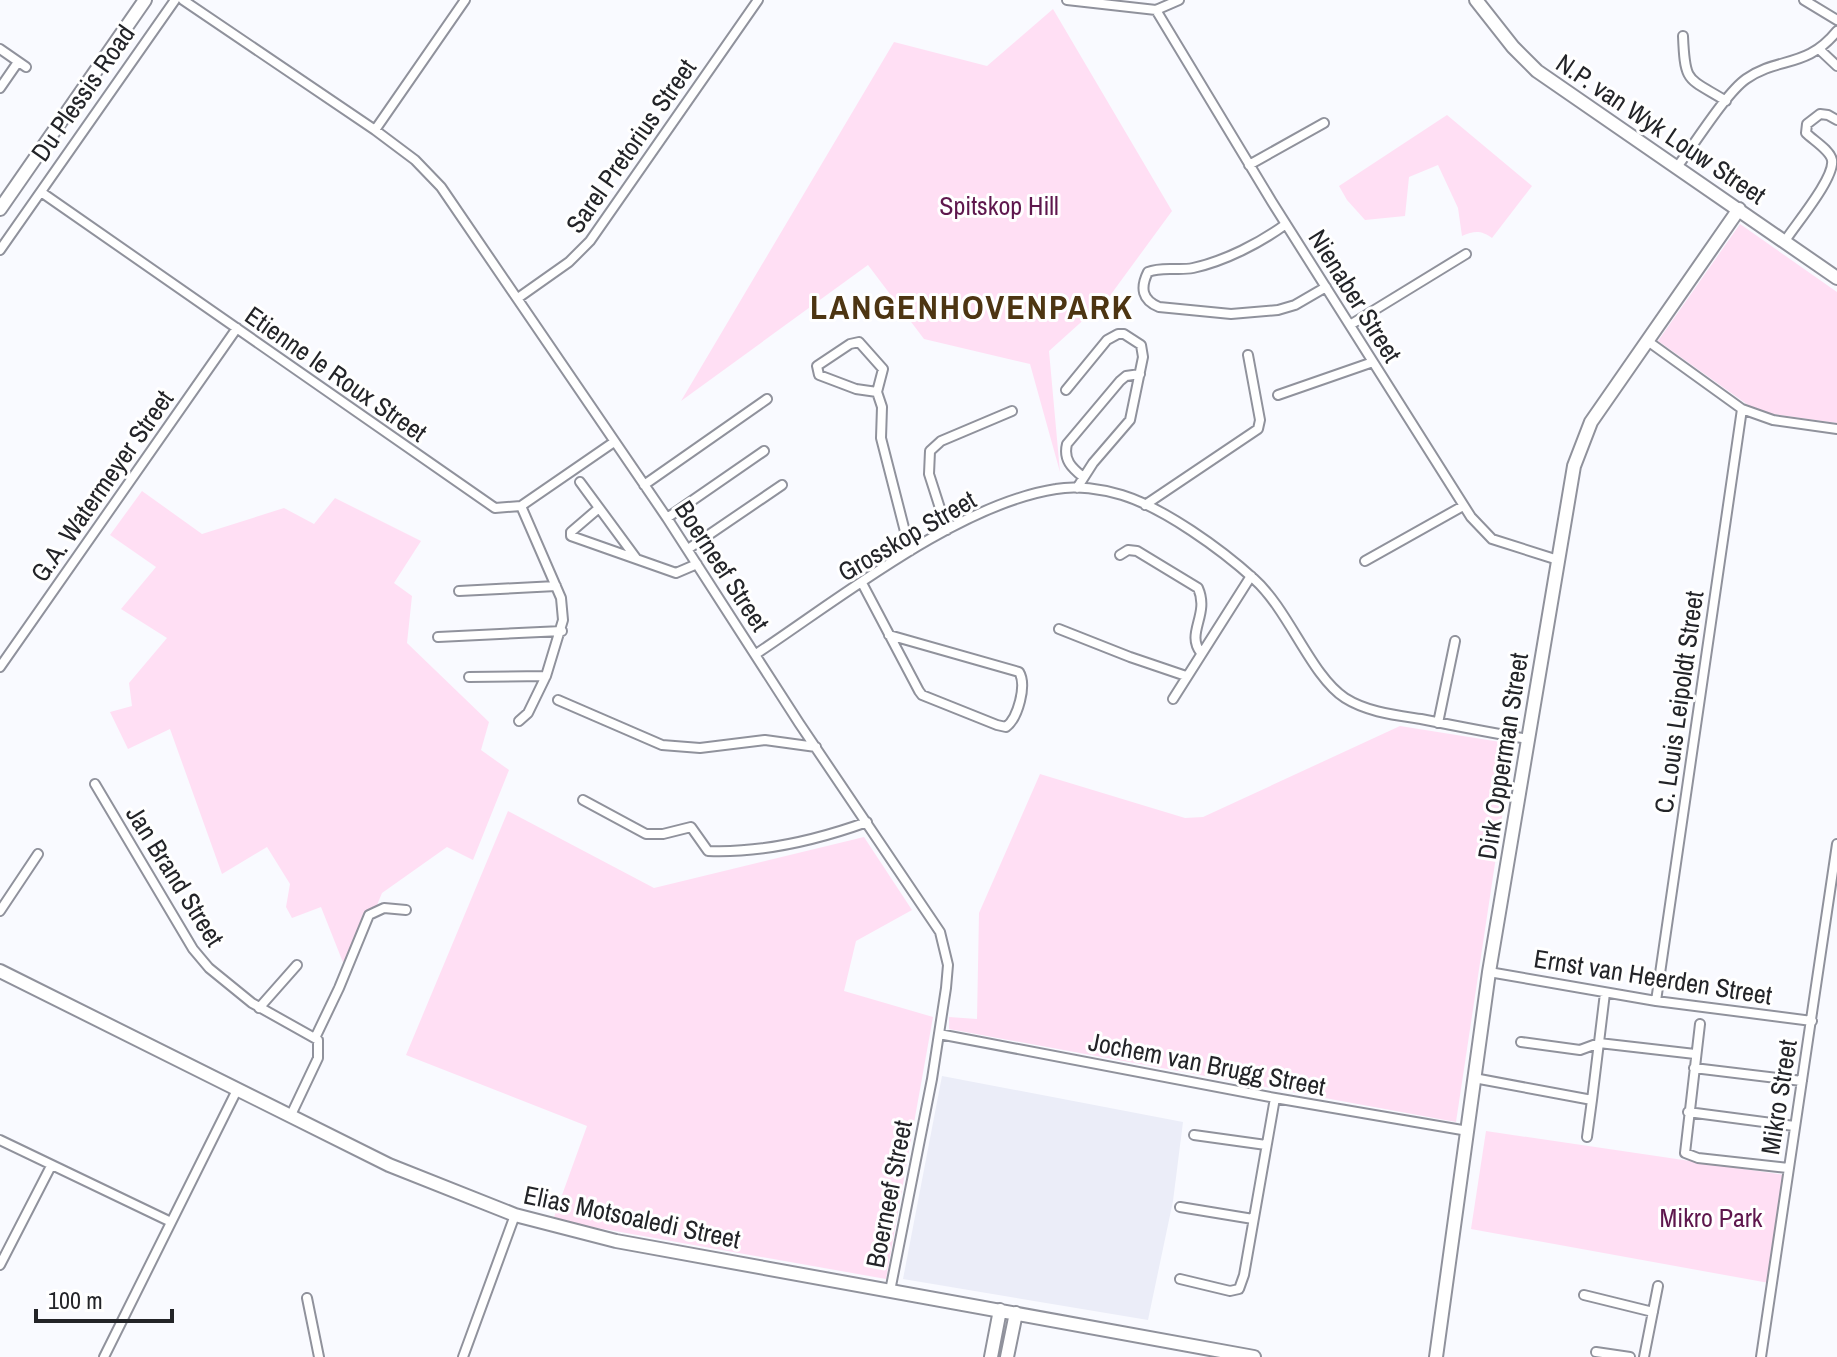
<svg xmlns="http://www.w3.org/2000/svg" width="1837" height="1357" font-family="'Archivo Narrow',sans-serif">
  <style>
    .built { fill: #ebedf8 }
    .green { fill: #ffdff4 }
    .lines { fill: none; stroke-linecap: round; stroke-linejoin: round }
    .street-casing { stroke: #90929c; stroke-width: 12 }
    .secondary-casing { stroke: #90929c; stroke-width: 16 }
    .street { stroke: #fff; stroke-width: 8 }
    .secondary { stroke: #fff; stroke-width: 12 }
    .labels { text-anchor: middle; stroke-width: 6; stroke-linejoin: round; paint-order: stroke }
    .street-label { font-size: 26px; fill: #232428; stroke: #fff }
    .park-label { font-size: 26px; fill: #5e174d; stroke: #fff }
    .district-label { font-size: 34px; font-weight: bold; letter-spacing: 2px; fill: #4d3512; stroke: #fff }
  </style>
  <rect width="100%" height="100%" fill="#f9faff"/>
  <path class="built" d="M942,1076L1183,1122L1173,1201L1148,1320L903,1279Z"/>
  <path class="green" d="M1053,9L1172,211L1109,297L1049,351L1060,472L1030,364L924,339L868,265L681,401L894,42L987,66Z
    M1447,115L1532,186L1492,238C1481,230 1474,231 1462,236L1458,208L1438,165L1409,177L1405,216L1365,220L1347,200L1339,186Z
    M1740,224L1837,292V423L1766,413L1748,405L1658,341Z
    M142,491L202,534L284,508L314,524L335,498L421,541L394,583L412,596L407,643L489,722L481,750L509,770L473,860L447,847L382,893L348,975L321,907L292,918L286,907L290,884L267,847L222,874L170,729L128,749L110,712L132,706L129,683L167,638L121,609L156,567L110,535Z
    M1400,726L1513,744L1456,1122L949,1029V1017L977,1019L979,913L1040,774L1185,818L1203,817Z
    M508,811L654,888L864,837L912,910L856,941L844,991L933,1017L886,1279L553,1220L587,1126L406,1055Z
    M1486,1131L1785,1175L1769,1283L1471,1229Z"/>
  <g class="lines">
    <g class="street-casing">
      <path id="street" d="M183,0L375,130L415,160L441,187L667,518L799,723L940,932L948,965L946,988L932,1079L890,1291
        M1067,0L1156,10L1179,0
        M1804,0L1837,20
        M1156,10L1272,202L1471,517L1492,539L1558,560
        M1683,36C1685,84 1687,77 1726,101
        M0,49L26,67
        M1820,50L1837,66
        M0,88L18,62
        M375,130L465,0
        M1249,165L1324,123
        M1677,167C1694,145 1726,93 1746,79C1779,56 1806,69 1837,31
        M41,192L495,508L521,506L614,442
        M1286,224C1260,243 1225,261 1193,268C1178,271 1162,266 1148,272C1140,288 1142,300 1159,307L1231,314L1278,310L1295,305L1326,287
        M1785,241C1795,225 1835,178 1832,160C1830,150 1813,140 1806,133L1807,124L1820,114L1828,115L1837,120
        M0,250L175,0
        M518,298L569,262L590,241L758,0
        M1350,325L1466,254
        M1649,342L1742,409L1773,420L1837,429
        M1066,390L1107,340L1118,334H1124L1141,345L1143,357L1130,420L1093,463L1077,488
        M877,392L856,389L819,375L817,366L850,344L859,342L883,369L877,392L882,407L881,438L910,551
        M1278,395L1373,362
        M1083,477C1072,468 1063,460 1067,444L1120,381L1126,376L1140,374
        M580,482L636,558
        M644,485L767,399
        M1145,505L1258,429L1260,420L1248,355
        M599,508L571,532V536L676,573L697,564
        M667,518L764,451
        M947,530L929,474L930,451L941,441L1012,411
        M688,549L782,485
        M1120,555L1128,550L1137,551L1198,588C1210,615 1185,633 1201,653
        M1365,561L1463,506
        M862,583L919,691L922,695L997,725L1006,727C1018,718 1027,685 1019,672L889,635
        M459,591L556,586
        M1059,629L1130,657L1186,676
        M438,637L562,631
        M756,654C839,599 958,504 1056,489C1076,485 1102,489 1122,495C1164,508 1221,549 1254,579C1289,610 1311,676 1345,698C1367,712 1395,715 1421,719C1456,726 1492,733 1528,739
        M0,667L237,328
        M469,677L546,676
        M1173,699L1251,576
        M558,700L662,745L700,748L765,740L816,747
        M519,721L528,713L546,676L563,620L561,598L521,506
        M1438,723L1455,641
        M95,784L193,949L209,968L252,1003L318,1040V1058L290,1117
        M583,800L646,834H663L691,827L708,851C761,853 817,840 867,822
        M0,911L38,854
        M1489,972L1656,1001L1812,1021
        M1656,1001L1742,409
        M259,1008L297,965
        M1700,1024L1685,1153L1698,1158L1788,1168
        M939,1034L1275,1098L1468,1131
        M316,1036L339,988L369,915L384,908L406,910
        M1521,1042L1580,1050L1599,1043L1695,1054
        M1694,1068L1802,1081
        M1474,1078L1592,1100L1587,1137
        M1592,1100L1605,993
        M1688,1112L1794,1126
        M1194,1135L1266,1145
        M0,1140L171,1222
        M1180,1207L1253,1219
        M0,1265L51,1166
        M1180,1279L1230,1291L1239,1289L1244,1275L1275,1098
        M1584,1295L1653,1312
        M307,1298L319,1357
        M1596,1352L1630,1357
        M104,1357L237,1090
        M463,1357L515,1215
        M1644,1357L1658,1286
        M1761,1357L1837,844"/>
    </g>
    <g class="secondary-casing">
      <path id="secondary" d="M1476,0L1513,47L1537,71L1837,278
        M0,209L145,0
        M0,971L389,1165L515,1215L616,1241L1254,1357
        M991,1357L1000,1310
        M1007,1357L1016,1313
        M1436,1357L1489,972L1574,466L1591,422L1739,209"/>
    </g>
    <use href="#street" class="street"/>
    <use href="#secondary" class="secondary"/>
  </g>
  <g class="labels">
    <g class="street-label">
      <text transform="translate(83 93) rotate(-55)" y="9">Du Plessis Road</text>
      <text transform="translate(1661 129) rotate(34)" y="9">N.P. van Wyk Louw Street</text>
      <text transform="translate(631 146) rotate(-55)" y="9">Sarel Pretorius Street</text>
      <text transform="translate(1355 296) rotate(58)" y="9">Nienaber Street</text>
      <text transform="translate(336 374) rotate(35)" y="9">Etienne le Roux Street</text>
      <text transform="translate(102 486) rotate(-55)" y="9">G.A. Watermeyer Street</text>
      <text transform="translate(907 536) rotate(-30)" y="9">Grosskop Street</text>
      <text transform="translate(722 566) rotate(57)" y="9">Boerneef Street</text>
      <text transform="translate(1679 702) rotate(-82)" y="9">C. Louis Leipoldt Street</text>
      <text transform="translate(1503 756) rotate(-81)" y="9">Dirk Opperman Street</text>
      <text transform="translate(175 876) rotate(58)" y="9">Jan Brand Street</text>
      <text transform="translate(1653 977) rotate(9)" y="9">Ernst van Heerden Street</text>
      <text transform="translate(1207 1064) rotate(11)" y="9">Jochem van Brugg Street</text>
      <text transform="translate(1779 1097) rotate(-81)" y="9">Mikro Street</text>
      <text transform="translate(889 1194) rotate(-79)" y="9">Boerneef Street</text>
      <text transform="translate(632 1217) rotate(12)" y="9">Elias Motsoaledi Street</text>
    </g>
    <g class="park-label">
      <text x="999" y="215">Spitskop Hill</text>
      <text x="1711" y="1227">Mikro Park</text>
    </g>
    <g class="district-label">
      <text x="972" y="319">LANGENHOVENPARK</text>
    </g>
  </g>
  <path d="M36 1309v12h136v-12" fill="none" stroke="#232428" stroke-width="4"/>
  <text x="48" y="1309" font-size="24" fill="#232428" stroke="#ffffff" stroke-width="6" paint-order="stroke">100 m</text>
</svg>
